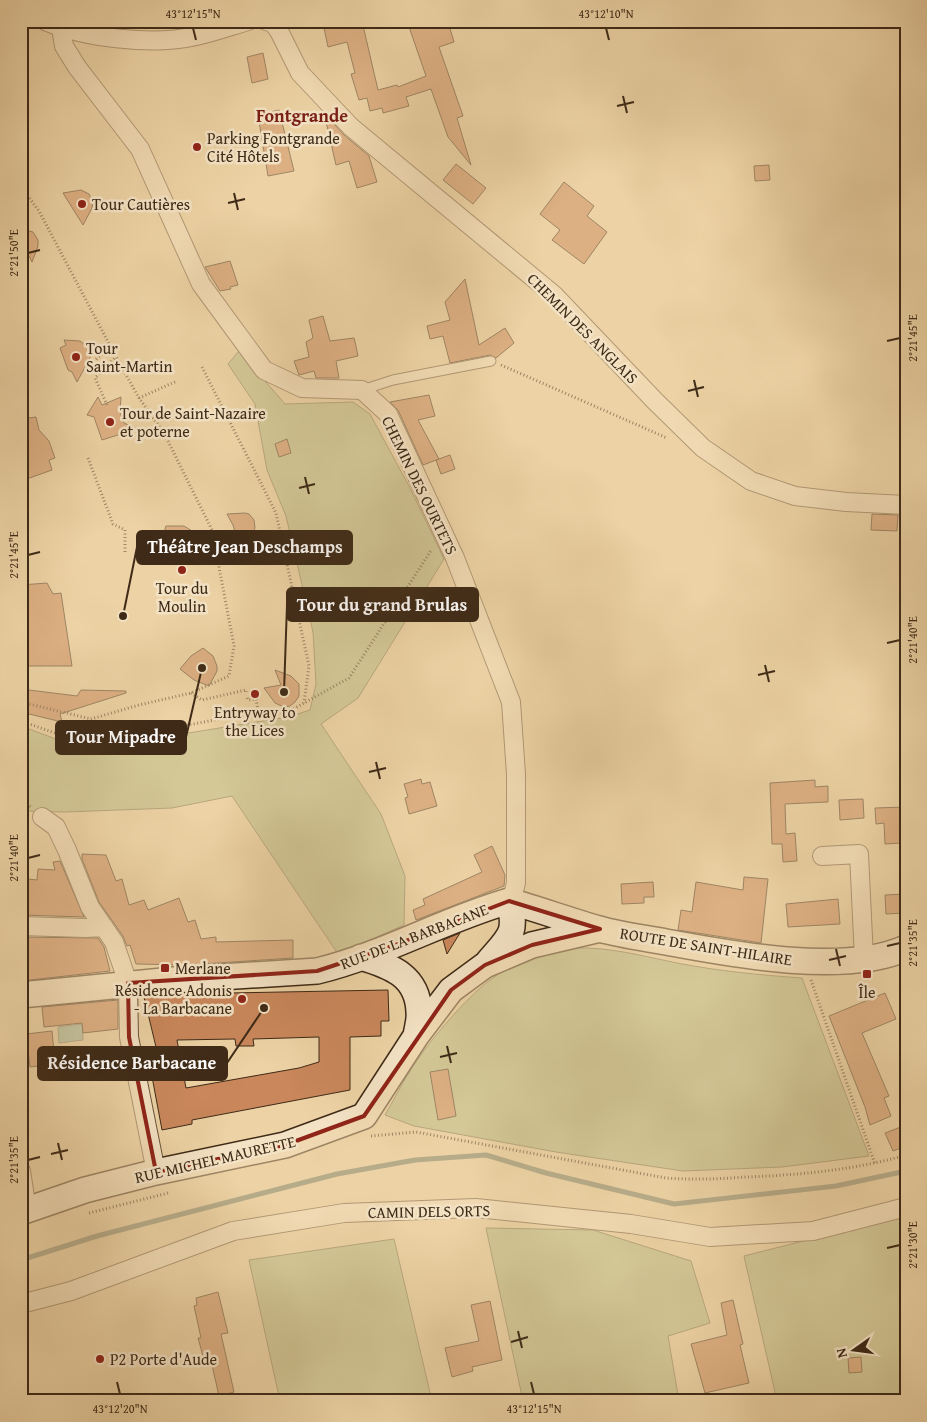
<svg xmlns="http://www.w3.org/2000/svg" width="927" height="1422" font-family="'Gentium Book Plus',serif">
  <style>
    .green { fill: #b5bd88; stroke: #7a7450 }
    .water { fill: #9ab8a1; stroke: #757f6a }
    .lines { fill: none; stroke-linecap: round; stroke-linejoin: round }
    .stream { stroke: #757f6a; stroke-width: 5 }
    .building { fill: #c9875b; stroke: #3e2a17; fill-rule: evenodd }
    .service-casing { stroke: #6a543a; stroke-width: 11 }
    .minor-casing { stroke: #6a543a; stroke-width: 20 }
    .secondary-casing { stroke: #3e2a17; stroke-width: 28 }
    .path { stroke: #3e2a17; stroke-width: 3; stroke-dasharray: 1 2.5; stroke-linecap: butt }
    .service { stroke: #f3e2c4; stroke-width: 9 }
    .minor { stroke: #f3e2c4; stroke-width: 18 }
    .secondary { stroke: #f3e2c4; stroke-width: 25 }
    .marked { fill: none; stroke: #8f2418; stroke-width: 4; stroke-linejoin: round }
    .ticks { fill: none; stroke: #3e2a17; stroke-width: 2 }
    .poi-dot { fill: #8f2418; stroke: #f3e2c4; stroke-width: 2 }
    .labels { text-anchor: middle; stroke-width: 5; stroke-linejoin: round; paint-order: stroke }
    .poi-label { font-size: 16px; fill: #3e2a17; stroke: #f3e2c4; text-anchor: start }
    .street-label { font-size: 16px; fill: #3e2a17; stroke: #f3e2c4 }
    .neighbourhood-label { font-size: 18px; font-weight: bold; fill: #7a1f14; stroke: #f3e2c4 }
    .leader { fill: none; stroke: #3e2a17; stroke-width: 2 }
    .callout-dot { fill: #3e2a17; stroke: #f3e2c4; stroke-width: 2 }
    .callout { fill: #3e2a17; stroke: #3e2a17; stroke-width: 2 }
    .callout-label { font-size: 18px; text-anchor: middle; font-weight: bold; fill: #fff }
    .neatline { fill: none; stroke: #3e2a17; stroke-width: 2 }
    .ticks-label { font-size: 12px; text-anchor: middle; fill: #3e2a17 }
  </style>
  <rect width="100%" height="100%" fill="#ecd2a4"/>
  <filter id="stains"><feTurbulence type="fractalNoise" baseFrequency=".004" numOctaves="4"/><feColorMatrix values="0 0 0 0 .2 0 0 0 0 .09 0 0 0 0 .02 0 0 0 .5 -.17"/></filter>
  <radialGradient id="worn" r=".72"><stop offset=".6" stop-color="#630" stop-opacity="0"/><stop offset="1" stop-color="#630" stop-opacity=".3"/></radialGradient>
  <path class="green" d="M239,351L285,404L353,402L370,414L410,488L444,559L358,698L321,724L381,814L405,876L404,925L338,954L232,796L172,808L65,812L24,811L21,808V726L64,742L101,747L288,717L310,710L316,684L313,632L286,516L267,470L255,404L228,364Z
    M575,948C610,947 643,956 677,963C718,971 760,975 802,978L869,1156L782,1167L683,1171L556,1152L414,1126L385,1115C395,1098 403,1081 414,1065C431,1039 465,999 490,980C513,962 547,953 575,948Z
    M906,1215V1401H777L744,1256Z
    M486,1228L593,1230L691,1261L710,1323L668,1336L679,1401H523Z
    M394,1239L432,1401H280L249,1260Z"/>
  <path class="water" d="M82,1024L83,1040L59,1043L58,1027Z"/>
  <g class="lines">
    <path class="stream" d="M21,1260L97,1236L337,1174L415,1160L486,1155L546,1173L674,1204L836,1186L906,1171"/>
  </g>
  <path class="building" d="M333,21H362L378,90L397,85L398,87L426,76L407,21H441L443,27L449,25L454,42L439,47L463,116L457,118L471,165L448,137L431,89L406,97L409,106L383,113L382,108L370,111L367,98L359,100L351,74L355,73L347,42L328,47L323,23Z
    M263,53L268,79L252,83L247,57Z
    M279,110L294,171L268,176L258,115Z
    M324,113L344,135L369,156L377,182L357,188L349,161L336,165Z
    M456,164L486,188L473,204L443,180Z
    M769,165L770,180L755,181L754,166Z
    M564,182L594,206L587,216L607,232L584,264L552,240L560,230L540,214Z
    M81,190L89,194L93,203L92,208L83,225L63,193Z
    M21,229L33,232L38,240V246L32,262L28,254L21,257Z
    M230,261L238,285L230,287L231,289L220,291L205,267Z
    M465,279L479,345L505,328L514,343L496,358L490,355L450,363L443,336L430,339L427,326L450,320L445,302Z
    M323,316L330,341L354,338L356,346L358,356L336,361L339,378H316L314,371L299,375L294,361L309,357L306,342L313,338L309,320Z
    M64,340L80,341L90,349V358L77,382L72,372L68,370L60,348L66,345Z
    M429,395L435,416L418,420L439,459L423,465L398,410L390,402Z
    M98,397L102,405L121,397L120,412L124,423L137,429L102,440L94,417L87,415Z
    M36,417L39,430L49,441L55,458L49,460L52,470L21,481V419Z
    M287,439L291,453L279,457L275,444Z
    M450,455L455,469L441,474L436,460Z
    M245,513L249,514L254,520L255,528L253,532L239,547L233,525L227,514Z
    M872,514L898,515L897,531L871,530Z
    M166,526H184L197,534L192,547L176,563L166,539L163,536Z
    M47,583L53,594L61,593L72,666H21V585Z
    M203,648L213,656L217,666V671L209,686L194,680L180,669L191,656Z
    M275,670L291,676L299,684V696L295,702L290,706L284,707L275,703L264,688L281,685Z
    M21,689L77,696L81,690L126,691V693L60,714L62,722L21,712Z
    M421,779L422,784L430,782L437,806L409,814L405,798L408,797L404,784Z
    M815,780V787L828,786V802L785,804L786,834L795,833L797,861L783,862L782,844H772L770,783Z
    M863,799L864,818L840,820L839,800Z
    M906,807V838H900L901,843L885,844L884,823L876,824L875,808Z
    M492,846L505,875L504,886L416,920L413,910L425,905L423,899L482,872L474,855Z
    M82,854L106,855L116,881L122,879L129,905L144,900L148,910L179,898L188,922L195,920L201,939L216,937V942L293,940V958L187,965L136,964L130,945L127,946L123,936L99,902L82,859Z
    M60,861L84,917L21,915V895H28V879L37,880L38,869L55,870L53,862Z
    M744,877L768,879L761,943L678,930L681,910L692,912L696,882L743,890Z
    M653,882L654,897H644V903L622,904L621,884Z
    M906,894V913L886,914L885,895Z
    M838,899L840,924L788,927L786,904Z
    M460,933L447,954L443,940Z
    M21,937L98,938L104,947L110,971L21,981Z
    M388,990L389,1021H381V1036L350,1037V1090L192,1120V1124L162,1130L147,1050L156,1047L144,997L177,994ZM319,1037V1062L299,1068L186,1088L177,1040L235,1039L236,1046H254L253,1039Z
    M885,993L896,1019L862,1033L889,1096L884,1098L891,1116L870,1125L865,1107L829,1016Z
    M118,1000V1029L83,1033L82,1023L44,1027L42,1007Z
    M52,1031L55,1064L30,1067L26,1034Z
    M448,1069L456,1116L438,1120L430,1072Z
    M906,1125V1146L893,1151L885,1133Z
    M218,1292L228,1333L221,1334L234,1392L219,1396L212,1365L206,1367L198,1338H201L194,1306L197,1305L196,1298Z
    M733,1300L743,1344L740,1345L749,1383L705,1393L691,1344L727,1335L721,1303Z
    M490,1301L502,1360L472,1367L473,1371L452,1377L445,1348L479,1341L471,1305Z
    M861,1357L862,1372L849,1373L848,1358Z"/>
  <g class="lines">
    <g class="service-casing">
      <path id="service" d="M362,390L393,380L491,361"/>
    </g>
    <g class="minor-casing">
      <path id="minor" d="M45,21C85,38 153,46 196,36C214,32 231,26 248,21
        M266,21L273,23L279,31L300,73L351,127L554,295L655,401L703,448L751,481L795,496L846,502L906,505
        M61,28L64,46L77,67L140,149L201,284L264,370L302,388L362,390L388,414L455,558L511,702L516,774V883L513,895L509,901
        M42,817L56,827L67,850L90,907L114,942L128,983L129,1037L156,1172
        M822,856L859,854L864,959
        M21,926L85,928L104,927
        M21,1171L27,1210
        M21,1304L71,1291L233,1231L344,1213L476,1208L631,1224L710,1237L813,1231L906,1207"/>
    </g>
    <g class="secondary-casing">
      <path id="secondary" d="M509,901C539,910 569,920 599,929C621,935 644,938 666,942C731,954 844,976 906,948
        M361,957C391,966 418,976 419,1012C420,1020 417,1028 416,1036
        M488,962C509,937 518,934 509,901
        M21,995L173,980L317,971C383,955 443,920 509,901
        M21,1212L85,1190L156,1172L285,1145L364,1116L416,1036L451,990L485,965L532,945L600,929"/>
    </g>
    <path class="path" d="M21,187L39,211L116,357L139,398L164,433L212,530L234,646L229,676L191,693L139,705L91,719L21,702
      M501,365L667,438
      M202,367L276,513L309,666L304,703
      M86,369L110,346
      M139,398L177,381
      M107,405L95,378L116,357
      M122,419L150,413
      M88,458L113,524L125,530V553
      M191,693L202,700L246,690V692
      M247,698L248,700L256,699L259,715
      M21,721L86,744L220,719L286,713L349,678L432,549
      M21,800L31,807
      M811,980L875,1164
      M371,1136L416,1132L666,1178C693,1180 719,1179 746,1177C800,1175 854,1170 906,1155
      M89,1213L168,1193"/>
    <use href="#service" class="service"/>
    <use href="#minor" class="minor"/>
    <use href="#secondary" class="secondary"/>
  </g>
  <path d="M0 0H927V1422H0ZM509,901L600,929L532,945L485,965L451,990L364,1116L285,1145L156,1172L129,1037L128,983L317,971L390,947Z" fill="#ecd2a4" fill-opacity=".55" fill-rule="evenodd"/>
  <path class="marked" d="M509,901L600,929L532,945L485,965L451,990L364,1116L285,1145L156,1172L129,1037L128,983L317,971L390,947Z"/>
  <path class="ticks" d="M193,28L196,40M606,28L609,40M623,96L627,113M617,106L634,102M234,193L238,210M228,203L245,199M28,253L40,250M887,341L900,338M694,380L698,397M688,391L704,387M305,477L309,494M299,488L315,484M28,555L40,552M887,643L900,640M765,665L769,682M758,675L775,671M376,762L380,779M369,772L386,768M28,858L40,855M887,946L900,943M836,949L840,966M829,960L846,956M447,1046L451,1063M440,1057L457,1053M58,1143L62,1160M51,1154L68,1150M28,1160L40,1157M887,1248L900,1245M518,1331L522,1348M511,1342L528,1337M117,1382L120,1394M531,1382L534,1394"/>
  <g class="poi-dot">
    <circle cx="197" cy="147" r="5"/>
    <circle cx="82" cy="204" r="5"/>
    <circle cx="76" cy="357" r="5"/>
    <circle cx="110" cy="422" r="5"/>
    <circle cx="182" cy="570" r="5"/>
    <circle cx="255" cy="694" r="5"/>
    <rect x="160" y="963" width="10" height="10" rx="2.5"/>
    <rect x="862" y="969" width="10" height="10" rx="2.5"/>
    <circle cx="242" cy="999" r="5"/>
    <circle cx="100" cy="1359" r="5"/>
  </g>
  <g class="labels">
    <g class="poi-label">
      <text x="207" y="144">Parking Fontgrande<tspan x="207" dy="18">Cité Hôtels</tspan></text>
      <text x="92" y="210">Tour Cautières</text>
      <text x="86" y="354">Tour<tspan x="86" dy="18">Saint-Martin</tspan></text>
      <text x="120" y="419">Tour de Saint-Nazaire<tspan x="120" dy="18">et poterne</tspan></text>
      <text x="182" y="594" text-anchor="middle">Tour du<tspan x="182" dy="18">Moulin</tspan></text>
      <text x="255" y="718" text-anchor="middle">Entryway to<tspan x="255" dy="18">the Lices</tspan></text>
      <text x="175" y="974">Merlane</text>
      <text x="232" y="996" text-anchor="end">Résidence Adonis<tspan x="232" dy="18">- La Barbacane</tspan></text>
      <text x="867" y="998" text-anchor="middle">Île</text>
      <text x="110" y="1365">P2 Porte d'Aude</text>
    </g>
    <g class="street-label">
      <text transform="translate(583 328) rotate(45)" y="6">CHEMIN DES ANGLAIS</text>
      <text transform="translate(420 485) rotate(64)" y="6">CHEMIN DES OURTETS</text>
      <text transform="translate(414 936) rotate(-21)" y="6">RUE DE LA BARBACANE</text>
      <text transform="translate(706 946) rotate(9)" y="6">ROUTE DE SAINT-HILAIRE</text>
      <text transform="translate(215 1159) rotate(-13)" y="6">RUE MICHEL MAURETTE</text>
      <text transform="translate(429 1211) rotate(-1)" y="6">CAMIN DELS ORTS</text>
    </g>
    <g class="neighbourhood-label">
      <text x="302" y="122">Fontgrande</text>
    </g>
  </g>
  <path class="leader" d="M123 616L137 547M284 692L287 605M202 668L186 737M264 1008L227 1063"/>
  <g class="callout-dot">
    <circle cx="123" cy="616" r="5"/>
    <circle cx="284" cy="692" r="5"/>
    <circle cx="202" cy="668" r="5"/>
    <circle cx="264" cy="1008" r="5"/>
  </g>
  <g class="callout">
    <rect x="137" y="531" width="215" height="33" rx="5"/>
    <rect x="287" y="588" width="191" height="33" rx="5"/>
    <rect x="56" y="721" width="130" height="33" rx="5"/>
    <rect x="38" y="1047" width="189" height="33" rx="5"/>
  </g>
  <g class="callout-label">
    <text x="245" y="553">Théâtre Jean Deschamps</text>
    <text x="382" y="611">Tour du grand Brulas</text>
    <text x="121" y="743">Tour Mipadre</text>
    <text x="132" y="1069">Résidence Barbacane</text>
  </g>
  <rect width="927" height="1422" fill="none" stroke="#ecd2a4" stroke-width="55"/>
  <g transform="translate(854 1350) rotate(256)" stroke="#f3e2c4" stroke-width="4" paint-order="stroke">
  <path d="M0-4L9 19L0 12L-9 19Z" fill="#3e2a17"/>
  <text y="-8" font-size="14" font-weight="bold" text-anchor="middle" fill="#3e2a17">N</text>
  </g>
  <rect x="28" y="28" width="872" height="1366" class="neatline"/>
  <g class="ticks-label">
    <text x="193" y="18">43°12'15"N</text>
    <text x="606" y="18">43°12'10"N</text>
    <text transform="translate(14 253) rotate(-90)" y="4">2°21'50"E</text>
    <text transform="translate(913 338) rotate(-90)" y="4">2°21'45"E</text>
    <text transform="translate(14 555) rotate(-90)" y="4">2°21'45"E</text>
    <text transform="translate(913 640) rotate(-90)" y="4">2°21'40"E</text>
    <text transform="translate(14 858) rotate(-90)" y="4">2°21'40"E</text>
    <text transform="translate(913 943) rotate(-90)" y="4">2°21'35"E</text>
    <text transform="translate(14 1160) rotate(-90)" y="4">2°21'35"E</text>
    <text transform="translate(913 1245) rotate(-90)" y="4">2°21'30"E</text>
    <text x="120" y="1413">43°12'20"N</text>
    <text x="534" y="1413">43°12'15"N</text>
  </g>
  <rect width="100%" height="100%" filter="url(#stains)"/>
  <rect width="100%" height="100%" fill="url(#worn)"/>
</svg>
